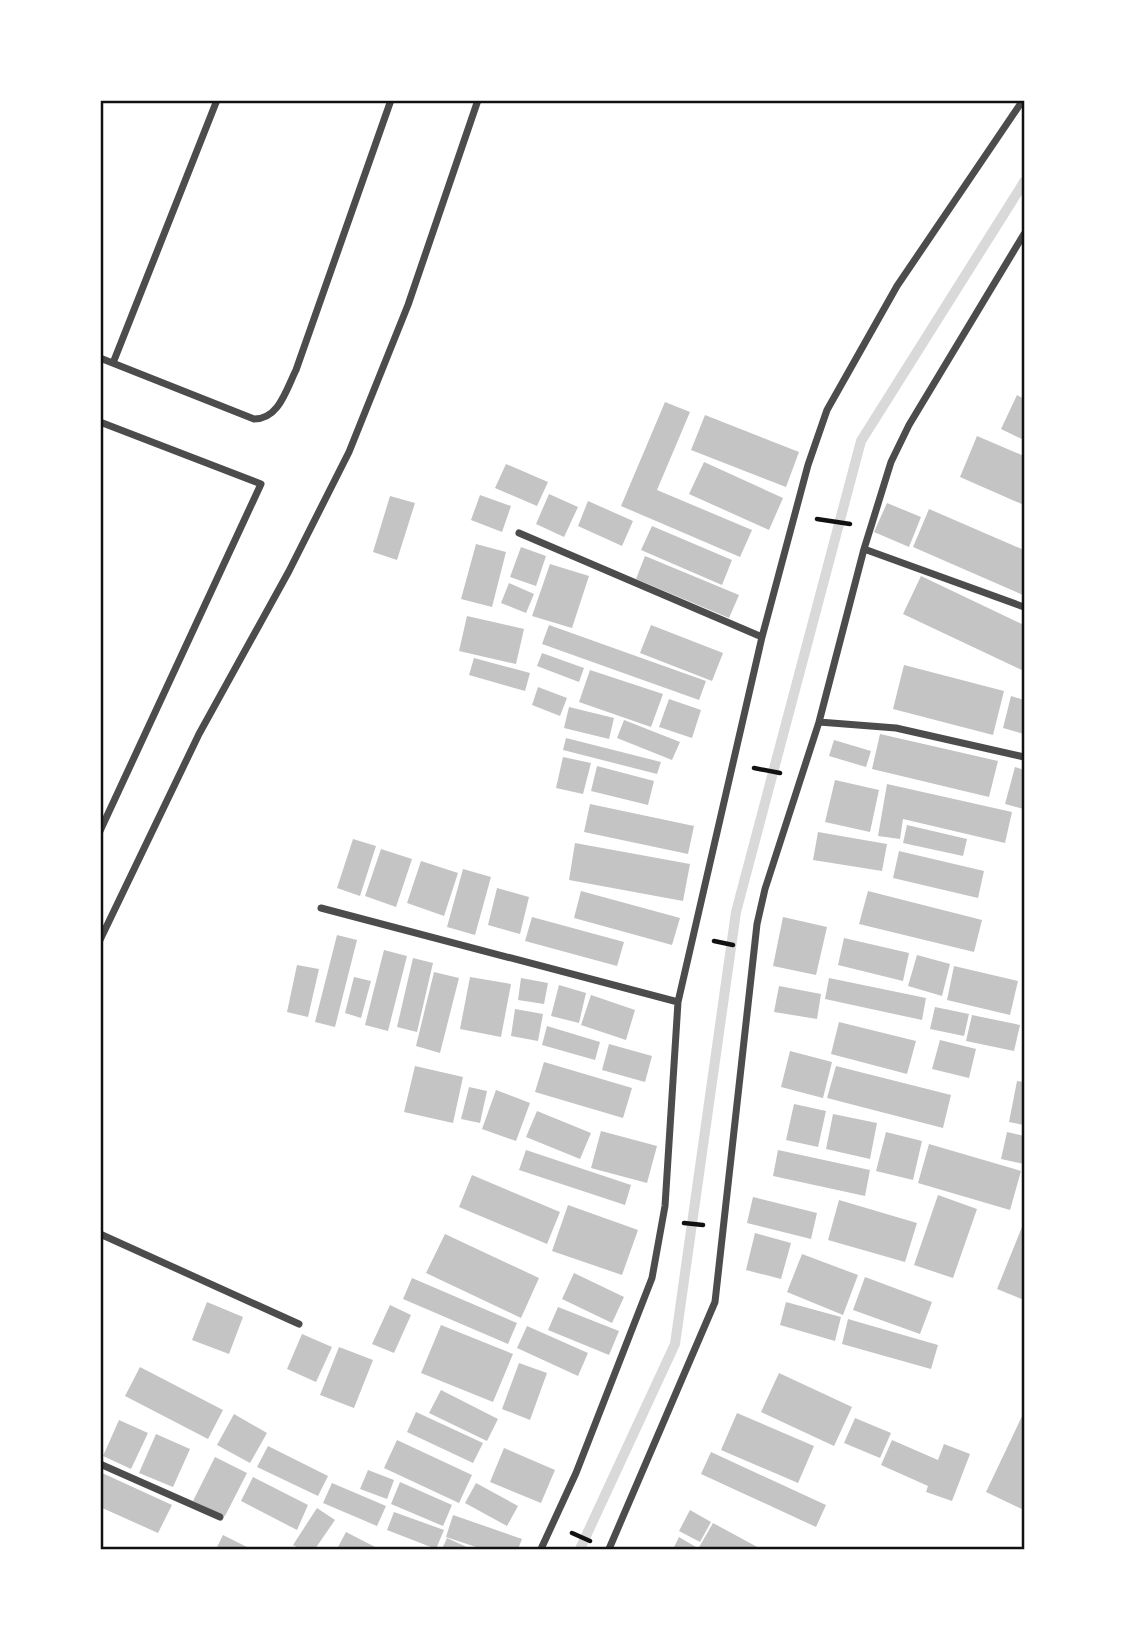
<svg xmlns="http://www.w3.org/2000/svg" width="1124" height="1649" font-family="'Exo 2',sans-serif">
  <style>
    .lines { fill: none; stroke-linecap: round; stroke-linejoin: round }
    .stream { stroke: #d9d9d9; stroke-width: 10 }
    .building { fill: #c4c4c4 }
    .path { stroke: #111; stroke-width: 4.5 }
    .minor { stroke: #4c4c4c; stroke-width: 7 }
    .neatline { fill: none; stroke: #111; stroke-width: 2.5 }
  </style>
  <rect width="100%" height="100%" fill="#fff"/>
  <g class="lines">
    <path class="stream" d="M580,1549L675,1344L736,912L861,441L1024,182"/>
  </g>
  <path class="building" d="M1017,395L1024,399V440L1001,429Z
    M665,402L690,412L657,490L752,530L740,557L621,506Z
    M705,415L799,452L786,487L691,450Z
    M977,436L1024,456V505L960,477Z
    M704,462L783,498L769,530L689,494Z
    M506,464L548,482L537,506L495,488Z
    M549,494L578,507L564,537L536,524Z
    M480,495L511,506L502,532L471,520Z
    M390,496L415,503L397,560L373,552Z
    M588,501L633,521L622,546L578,526Z
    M887,503L921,517L909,547L874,532Z
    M929,509L1024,550L1023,595L913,547Z
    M652,526L732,560L722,585L641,550Z
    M476,544L506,552L492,607L461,599Z
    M521,547L546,556L536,586L510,577Z
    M645,556L739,595L729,618L636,579Z
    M550,564L589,576L572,628L532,616Z
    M921,576L1024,625V671L903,614Z
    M509,583L534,594L526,613L501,603Z
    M467,616L524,629L516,664L459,651Z
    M549,625L706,681L699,700L542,644Z
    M651,625L723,653L712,681L640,653Z
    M542,653L584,668L579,682L537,666Z
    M474,658L530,673L525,691L469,675Z
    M904,665L1004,691L993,735L893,709Z
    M590,670L663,694L651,727L579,702Z
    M538,687L567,698L560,716L532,705Z
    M1011,696L1024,700V734L1003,728Z
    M669,699L701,710L692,738L659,727Z
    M569,707L614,718L609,739L564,728Z
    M624,720L680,742L672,760L617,738Z
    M880,734L998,761L989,797L872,769Z
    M566,738L661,762L657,774L563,750Z
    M834,740L871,751L866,767L829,756Z
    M563,757L591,763L583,794L556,788Z
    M597,766L654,781L648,805L591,791Z
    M1015,767L1024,770V809L1005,804Z
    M835,780L879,790L870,832L825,822Z
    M887,784L1012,812L1005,843L903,819L900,839L878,836Z
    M590,804L694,826L688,854L584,832Z
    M907,825L967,839L963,856L903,843Z
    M818,832L887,844L882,871L813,860Z
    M353,839L376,846L360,896L337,888Z
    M575,843L690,864L683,901L569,880Z
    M381,849L412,859L396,907L365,896Z
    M899,851L984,871L978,898L893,878Z
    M421,861L458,873L444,916L407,903Z
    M463,869L491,877L475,935L447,927Z
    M497,888L529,897L520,934L488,925Z
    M581,891L680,918L672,945L574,918Z
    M868,891L982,920L974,952L859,924Z
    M532,917L624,942L617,966L525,941Z
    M783,917L827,927L816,975L773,966Z
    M337,935L357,940L335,1027L315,1022Z
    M844,938L909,953L903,981L838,965Z
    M384,950L407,956L388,1031L365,1025Z
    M917,955L950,964L942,996L908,986Z
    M413,958L433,963L417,1032L397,1027Z
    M297,965L319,969L308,1017L287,1012Z
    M954,966L1018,981L1010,1015L947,1000Z
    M434,972L459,978L440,1053L416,1046Z
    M354,977L371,981L361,1018L345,1013Z
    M470,977L511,984L501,1037L460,1029Z
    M521,978L548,983L544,1004L518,1000Z
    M829,978L926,998L922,1020L825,999Z
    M559,985L586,993L579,1023L551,1016Z
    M779,986L821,994L817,1019L774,1012Z
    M591,995L635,1010L626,1040L581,1025Z
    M935,1007L969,1014L964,1036L930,1029Z
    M515,1009L543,1014L538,1041L511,1036Z
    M972,1015L1020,1025L1014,1051L966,1041Z
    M839,1022L916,1041L907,1074L831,1054Z
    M547,1026L600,1042L595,1060L542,1045Z
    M940,1040L976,1049L969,1078L932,1069Z
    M609,1044L652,1056L645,1082L602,1070Z
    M790,1051L832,1062L823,1098L781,1087Z
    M544,1062L632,1088L623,1118L535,1092Z
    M415,1066L463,1077L453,1123L404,1112Z
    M836,1066L951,1095L943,1128L827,1098Z
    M1017,1081L1024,1082V1125L1009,1122Z
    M469,1087L487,1091L480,1123L461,1119Z
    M496,1090L530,1103L516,1141L482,1129Z
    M794,1104L826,1111L818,1147L786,1140Z
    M537,1111L591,1133L580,1159L526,1137Z
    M833,1114L877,1123L870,1159L826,1149Z
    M601,1131L657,1146L647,1183L591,1168Z
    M886,1132L922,1141L913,1180L876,1171Z
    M1007,1132L1024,1136V1164L1001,1159Z
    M929,1144L1021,1171L1010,1210L918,1183Z
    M526,1150L631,1185L625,1205L519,1170Z
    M778,1150L870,1170L865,1196L773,1176Z
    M472,1175L560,1212L547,1244L459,1207Z
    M938,1195L977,1209L953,1278L914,1265Z
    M753,1197L817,1213L811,1239L747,1223Z
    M839,1200L917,1223L905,1262L828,1240Z
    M568,1205L638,1230L622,1275L552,1251Z
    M1024,1222V1300L997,1289Z
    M755,1233L791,1243L781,1279L746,1270Z
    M445,1234L539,1278L521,1318L426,1273Z
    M802,1254L858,1275L843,1315L787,1292Z
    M574,1273L624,1297L612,1323L562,1299Z
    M865,1277L932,1302L920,1334L853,1310Z
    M412,1278L517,1323L508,1344L403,1299Z
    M207,1302L243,1317L229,1354L192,1340Z
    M786,1302L841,1317L835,1341L780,1325Z
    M390,1305L411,1315L394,1353L372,1344Z
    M558,1307L619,1331L609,1355L548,1330Z
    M848,1319L938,1345L931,1369L842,1344Z
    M441,1325L513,1354L493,1402L421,1373Z
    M527,1326L588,1353L578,1376L517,1348Z
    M302,1334L332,1347L316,1382L287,1369Z
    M339,1347L373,1360L354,1408L320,1395Z
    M519,1363L547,1373L530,1420L502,1409Z
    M140,1367L223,1410L208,1439L125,1396Z
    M779,1373L852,1407L834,1446L761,1412Z
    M441,1390L498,1419L487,1441L429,1413Z
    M416,1412L483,1443L473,1463L407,1432Z
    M1024,1412V1510L986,1492Z
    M737,1413L814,1446L798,1483L721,1450Z
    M234,1414L267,1433L250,1463L217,1445Z
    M855,1418L891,1433L880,1458L844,1443Z
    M119,1420L148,1433L131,1469L103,1456Z
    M156,1434L190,1449L173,1487L139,1473Z
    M397,1440L472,1475L459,1503L384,1468Z
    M892,1440L938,1460L944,1444L970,1454L952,1501L926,1492L928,1486L881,1465Z
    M268,1446L328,1476L318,1496L257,1467Z
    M504,1448L555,1470L541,1503L490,1482Z
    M711,1452L826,1505L816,1527L701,1474Z
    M215,1457L247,1473L225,1516L193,1501Z
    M368,1470L394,1480L387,1499L360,1489Z
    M100,1472L172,1505L158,1533L100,1507Z
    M253,1477L308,1505L297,1530L241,1501Z
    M400,1482L452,1505L443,1526L391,1504Z
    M332,1483L386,1506L377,1526L323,1503Z
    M476,1483L518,1506L507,1526L465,1503Z
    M317,1508L335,1520L315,1549H300L293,1545Z
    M690,1510L711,1522L700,1542L679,1531Z
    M394,1512L444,1530L436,1549L387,1530Z
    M453,1515L522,1539L518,1549H482L446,1537Z
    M713,1523L761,1549H698Z
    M346,1532L379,1549H337Z
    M223,1535L251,1549H216Z
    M679,1537L696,1547L695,1549H673Z
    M447,1538L471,1549H442Z"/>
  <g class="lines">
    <path class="path" d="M817,519L850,524
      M754,768L780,773
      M714,941L733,945
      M684,1223L703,1225
      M572,1533L590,1541"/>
    <path class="minor" d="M100,358L254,419C279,419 286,390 296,370L391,100
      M113,363L217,100
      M100,422L261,484L100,831
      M519,533L762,637
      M864,549L1024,607
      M819,722L896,728L1024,757
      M321,908L678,1002
      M100,940L199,734L289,571L349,452L408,305L478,100
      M100,1234L299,1324
      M100,1464L220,1517
      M541,1549L576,1473L652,1278L665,1206L678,1002L762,637L808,465L827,410L897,286L1023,100
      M609,1549L715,1302L757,924L765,889L819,722L864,549L891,462L909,425L1024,234"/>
  </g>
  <rect width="1124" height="1649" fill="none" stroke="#ffffff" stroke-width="203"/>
  <rect x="102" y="102" width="921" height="1446" class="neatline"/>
</svg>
